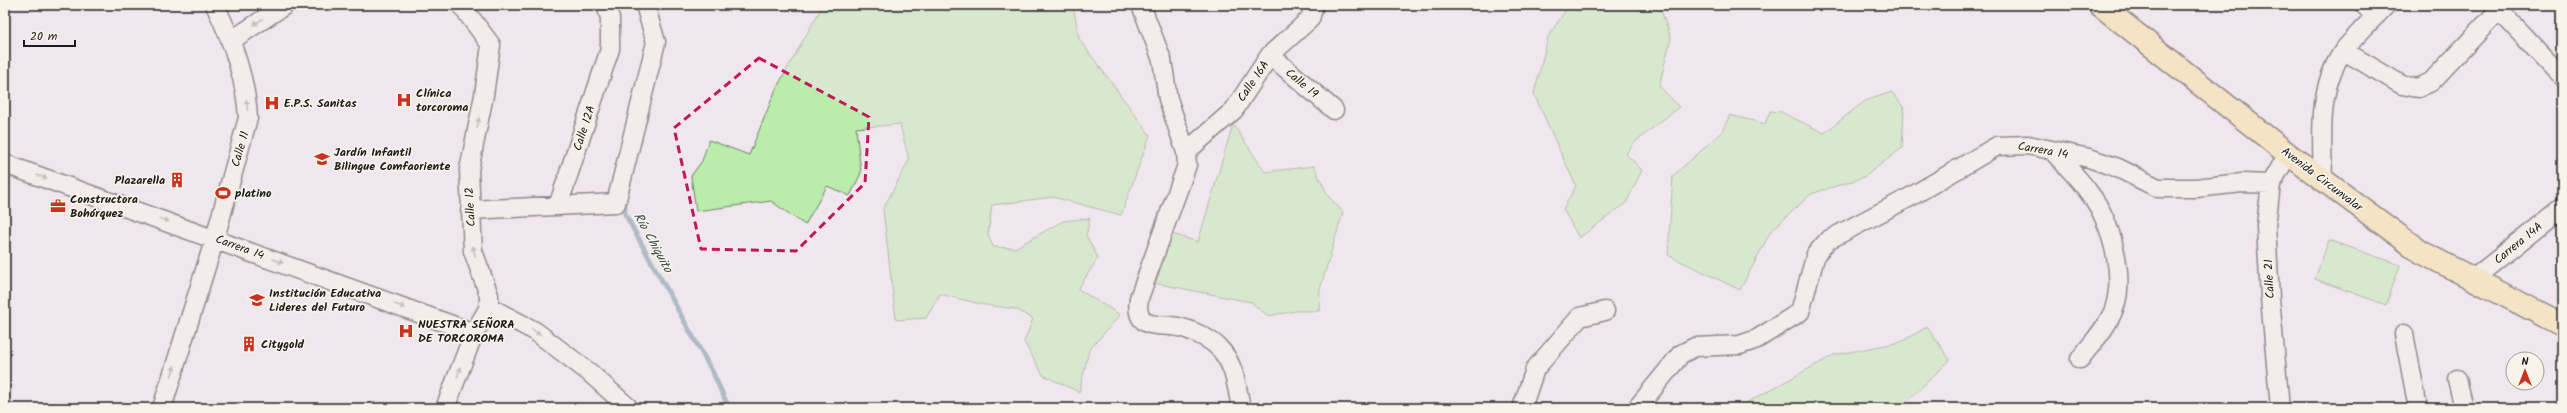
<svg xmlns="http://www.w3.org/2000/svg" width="2567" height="413" font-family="Kalam,sans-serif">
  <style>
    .green { fill: #baecab; stroke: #6b8464 }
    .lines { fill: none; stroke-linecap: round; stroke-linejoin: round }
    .stream { stroke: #5e8a98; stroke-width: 5 }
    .minor-casing { stroke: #1c1c1c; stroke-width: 21 }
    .primary-casing { stroke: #1c1c1c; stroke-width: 25 }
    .minor { stroke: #f7f3e8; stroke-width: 18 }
    .primary { stroke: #fadf96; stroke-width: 22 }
    .oneway { fill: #94928c }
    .marked { fill: none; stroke: #c2185b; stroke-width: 3; stroke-dasharray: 8 5; stroke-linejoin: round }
    .labels { text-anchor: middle; stroke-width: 3.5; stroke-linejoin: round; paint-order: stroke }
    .street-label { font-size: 12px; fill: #1c1c1c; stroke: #f7f3e8 }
    .poi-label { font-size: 12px; font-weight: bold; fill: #1c1c1c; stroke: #f7f3e8; text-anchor: start }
    .water-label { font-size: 13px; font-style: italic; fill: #3d535a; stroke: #f7f3e8 }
  </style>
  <rect width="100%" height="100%" fill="#f0e6ed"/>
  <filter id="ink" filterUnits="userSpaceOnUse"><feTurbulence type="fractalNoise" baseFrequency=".025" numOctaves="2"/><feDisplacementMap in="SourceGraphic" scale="8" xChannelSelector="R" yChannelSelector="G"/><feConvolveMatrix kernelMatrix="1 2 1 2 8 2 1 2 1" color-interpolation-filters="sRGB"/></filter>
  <g filter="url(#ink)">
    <path class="green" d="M823,5H1073L1079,39L1150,135L1121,215L1053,197L992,205L988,234L993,247L1015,248L1063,221L1090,218L1086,235L1098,258L1078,289L1120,315L1089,350L1079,392L1043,375L1024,342L1033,319L1016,309L985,305L940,294L926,318L896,320L883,209L909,160L900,124L856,128L861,173L850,196L827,186L805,225L771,201L696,211L691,176L702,161L709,140L749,155L776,89Z
      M1569,5H1659L1671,38L1659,86L1679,107L1634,143L1626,154L1642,170L1626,203L1579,238L1563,209L1576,186L1534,94L1548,37Z
      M1892,92L1904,108L1902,148L1864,177L1811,194L1771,231L1740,290L1668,255L1673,176L1721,133L1730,115L1765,124L1770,111L1781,112L1824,133L1865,101Z
      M1233,124L1265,172L1314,166L1328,196L1343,212L1320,289L1319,311H1296L1268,316L1251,302L1154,283L1169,233L1198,242Z
      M2329,240L2400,265L2386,305L2315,279Z
      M1927,327L1950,360L1900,408H1737L1834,355L1901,342Z"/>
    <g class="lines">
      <path class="stream" d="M625,199V214L713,373L729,408"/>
      <g class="minor-casing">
        <path id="minor" d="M1141,5L1162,60L1168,99L1186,152L1187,165L1139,298C1134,331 1156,323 1178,327C1190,329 1211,339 1219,348C1235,364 1237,388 1241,408
          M2364,5L2376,16
          M2494,5L2562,77
          M232,40L285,5
          M2344,51L2402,85L2418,88L2431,82L2499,10
          M1270,55L1334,110
          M2052,150C2065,165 2079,178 2090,194C2111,221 2126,276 2114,309C2107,328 2091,344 2080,359
          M1186,152L1234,110L1270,55L1310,19L1314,5
          M5,164L474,333
          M2323,180C2322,137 2317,87 2344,50C2357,34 2372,20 2386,5
          M558,206L610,49V18L606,5
          M470,210L616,203L656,42L645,5
          M2473,279L2562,208
          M489,307L535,331L590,373L629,408
          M2404,334L2418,408
          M2457,379L2464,408
          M162,408L215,238L248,118C246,79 232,40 215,5
          M445,408L474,333L489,307V295L473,251L469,170L484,95L491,45L461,5
          M1522,408L1535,369L1580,317L1605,311
          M1637,408L1681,354L1695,347L1740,345L1757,339L1800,312L1816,254L1828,240L1912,196L1997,146L2028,145L2089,158L2118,168L2158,188H2196L2242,183L2271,184
          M2280,408L2270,298L2266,226L2271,184L2288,154"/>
      </g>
      <g class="primary-casing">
        <path id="primary" d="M2100,5L2288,154L2421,252L2562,325"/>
      </g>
      <use href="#minor" class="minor"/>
      <use href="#primary" class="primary"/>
    </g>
    <defs><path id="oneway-solid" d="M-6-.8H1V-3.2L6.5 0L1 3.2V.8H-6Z"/></defs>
    <g class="oneway">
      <use href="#oneway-solid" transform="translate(258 22) rotate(147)"/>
      <use href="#oneway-solid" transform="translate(247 105) rotate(-96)"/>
      <use href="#oneway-solid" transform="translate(478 123) rotate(-78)"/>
      <use href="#oneway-solid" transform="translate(42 177) rotate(19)"/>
      <use href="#oneway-solid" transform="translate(164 220) rotate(19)"/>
      <use href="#oneway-solid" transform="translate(474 251) rotate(-103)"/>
      <use href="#oneway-solid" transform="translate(278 261) rotate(20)"/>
      <use href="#oneway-solid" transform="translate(400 306) rotate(20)"/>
      <use href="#oneway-solid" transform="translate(536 332) rotate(33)"/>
      <use href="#oneway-solid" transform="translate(173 371) rotate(-73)"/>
      <use href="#oneway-solid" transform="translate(459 372) rotate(-69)"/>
    </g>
  </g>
  <path d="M0 0H2567V413H0ZM759,58L869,117L865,183L796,251L701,249L674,128Z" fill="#f0e6ed" fill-opacity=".55" fill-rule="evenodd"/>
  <path class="marked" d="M759,58L869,117L865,183L796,251L701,249L674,128Z"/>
  <defs>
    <g id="hospital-bare" transform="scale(1.2)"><path d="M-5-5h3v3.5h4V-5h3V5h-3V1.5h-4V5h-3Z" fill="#c8321e" stroke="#f7f3e8" stroke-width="2.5" paint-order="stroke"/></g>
    <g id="school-bare" transform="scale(1.2)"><path d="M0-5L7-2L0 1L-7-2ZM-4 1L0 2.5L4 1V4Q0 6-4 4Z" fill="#c8321e" stroke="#f7f3e8" stroke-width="2.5" paint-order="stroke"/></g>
    <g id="building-bare" transform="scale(1.2)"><path d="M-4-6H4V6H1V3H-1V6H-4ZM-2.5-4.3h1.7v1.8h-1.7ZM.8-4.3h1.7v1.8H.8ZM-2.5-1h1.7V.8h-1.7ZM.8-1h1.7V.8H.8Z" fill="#c8321e" stroke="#f7f3e8" stroke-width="2.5" paint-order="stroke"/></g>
    <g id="stadium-bare" transform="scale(1.2)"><path d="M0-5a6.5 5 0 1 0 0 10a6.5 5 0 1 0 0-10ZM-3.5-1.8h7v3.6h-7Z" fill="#c8321e" stroke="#f7f3e8" stroke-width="2.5" paint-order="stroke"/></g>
    <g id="office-bare" transform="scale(1.2)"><path d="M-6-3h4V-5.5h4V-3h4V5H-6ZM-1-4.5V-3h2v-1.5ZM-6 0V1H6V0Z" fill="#c8321e" stroke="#f7f3e8" stroke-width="2.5" paint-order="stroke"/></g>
  </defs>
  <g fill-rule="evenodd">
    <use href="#hospital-bare" x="404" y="100"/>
    <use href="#hospital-bare" x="272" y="103"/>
    <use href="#school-bare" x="322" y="159"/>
    <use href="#building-bare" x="177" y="180"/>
    <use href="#stadium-bare" x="223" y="193"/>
    <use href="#office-bare" x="58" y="206"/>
    <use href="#school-bare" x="257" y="300"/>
    <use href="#hospital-bare" x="406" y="331"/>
    <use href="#building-bare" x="249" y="344"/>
  </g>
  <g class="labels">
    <g class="street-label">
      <text transform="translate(1253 81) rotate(-56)" y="4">Calle 16A</text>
      <text transform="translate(1302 83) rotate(40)" y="4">Calle 19</text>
      <text transform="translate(584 128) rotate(-72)" y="4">Calle 12A</text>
      <text transform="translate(240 149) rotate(-74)" y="4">Calle 11</text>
      <text transform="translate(2043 150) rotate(10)" y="4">Carrera 14</text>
      <text transform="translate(2322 179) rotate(37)" y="4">Avenida Circunvalar</text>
      <text transform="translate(470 207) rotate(-93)" y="4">Calle 12</text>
      <text transform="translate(2518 243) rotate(-39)" y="4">Carrera 14A</text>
      <text transform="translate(240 247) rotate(20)" y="4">Carrera 14</text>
      <text transform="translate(2269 279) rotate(-93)" y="4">Calle 21</text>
    </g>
    <g class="poi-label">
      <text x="416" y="97">Clínica<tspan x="416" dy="14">torcoroma</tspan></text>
      <text x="284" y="107">E.P.S. Sanitas</text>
      <text x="334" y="156">Jardín Infantil<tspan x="334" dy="14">Bilingue Comfaoriente</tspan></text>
      <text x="165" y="184" text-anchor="end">Plazarella</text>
      <text x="235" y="197">platino</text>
      <text x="70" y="203">Constructora<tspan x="70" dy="14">Bohórquez</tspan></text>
      <text x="269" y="297">Institución Educativa<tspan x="269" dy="14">Lideres del Futuro</tspan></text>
      <text x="418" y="328">NUESTRA SEÑORA<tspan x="418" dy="14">DE TORCOROMA</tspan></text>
      <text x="261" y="348">Citygold</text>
    </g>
    <g class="water-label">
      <text transform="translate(654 242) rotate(61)" y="5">Río Chiquito</text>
    </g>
  </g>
  <rect width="2567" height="413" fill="none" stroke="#f7f3e8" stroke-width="20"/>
  <rect x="10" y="10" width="2547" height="393" fill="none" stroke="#1c1c1c" stroke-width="1.5" filter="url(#ink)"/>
  <g transform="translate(2525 371)"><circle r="19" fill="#f7f3e8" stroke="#9f9d96"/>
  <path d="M0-3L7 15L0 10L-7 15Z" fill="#c8321e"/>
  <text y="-6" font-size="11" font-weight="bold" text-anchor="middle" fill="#1c1c1c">N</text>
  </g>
  <path d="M24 40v6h51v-6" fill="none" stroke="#1c1c1c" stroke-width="2"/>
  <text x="30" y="40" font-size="12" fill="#1c1c1c" stroke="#f7f3e8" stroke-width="3" paint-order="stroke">20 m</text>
</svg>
